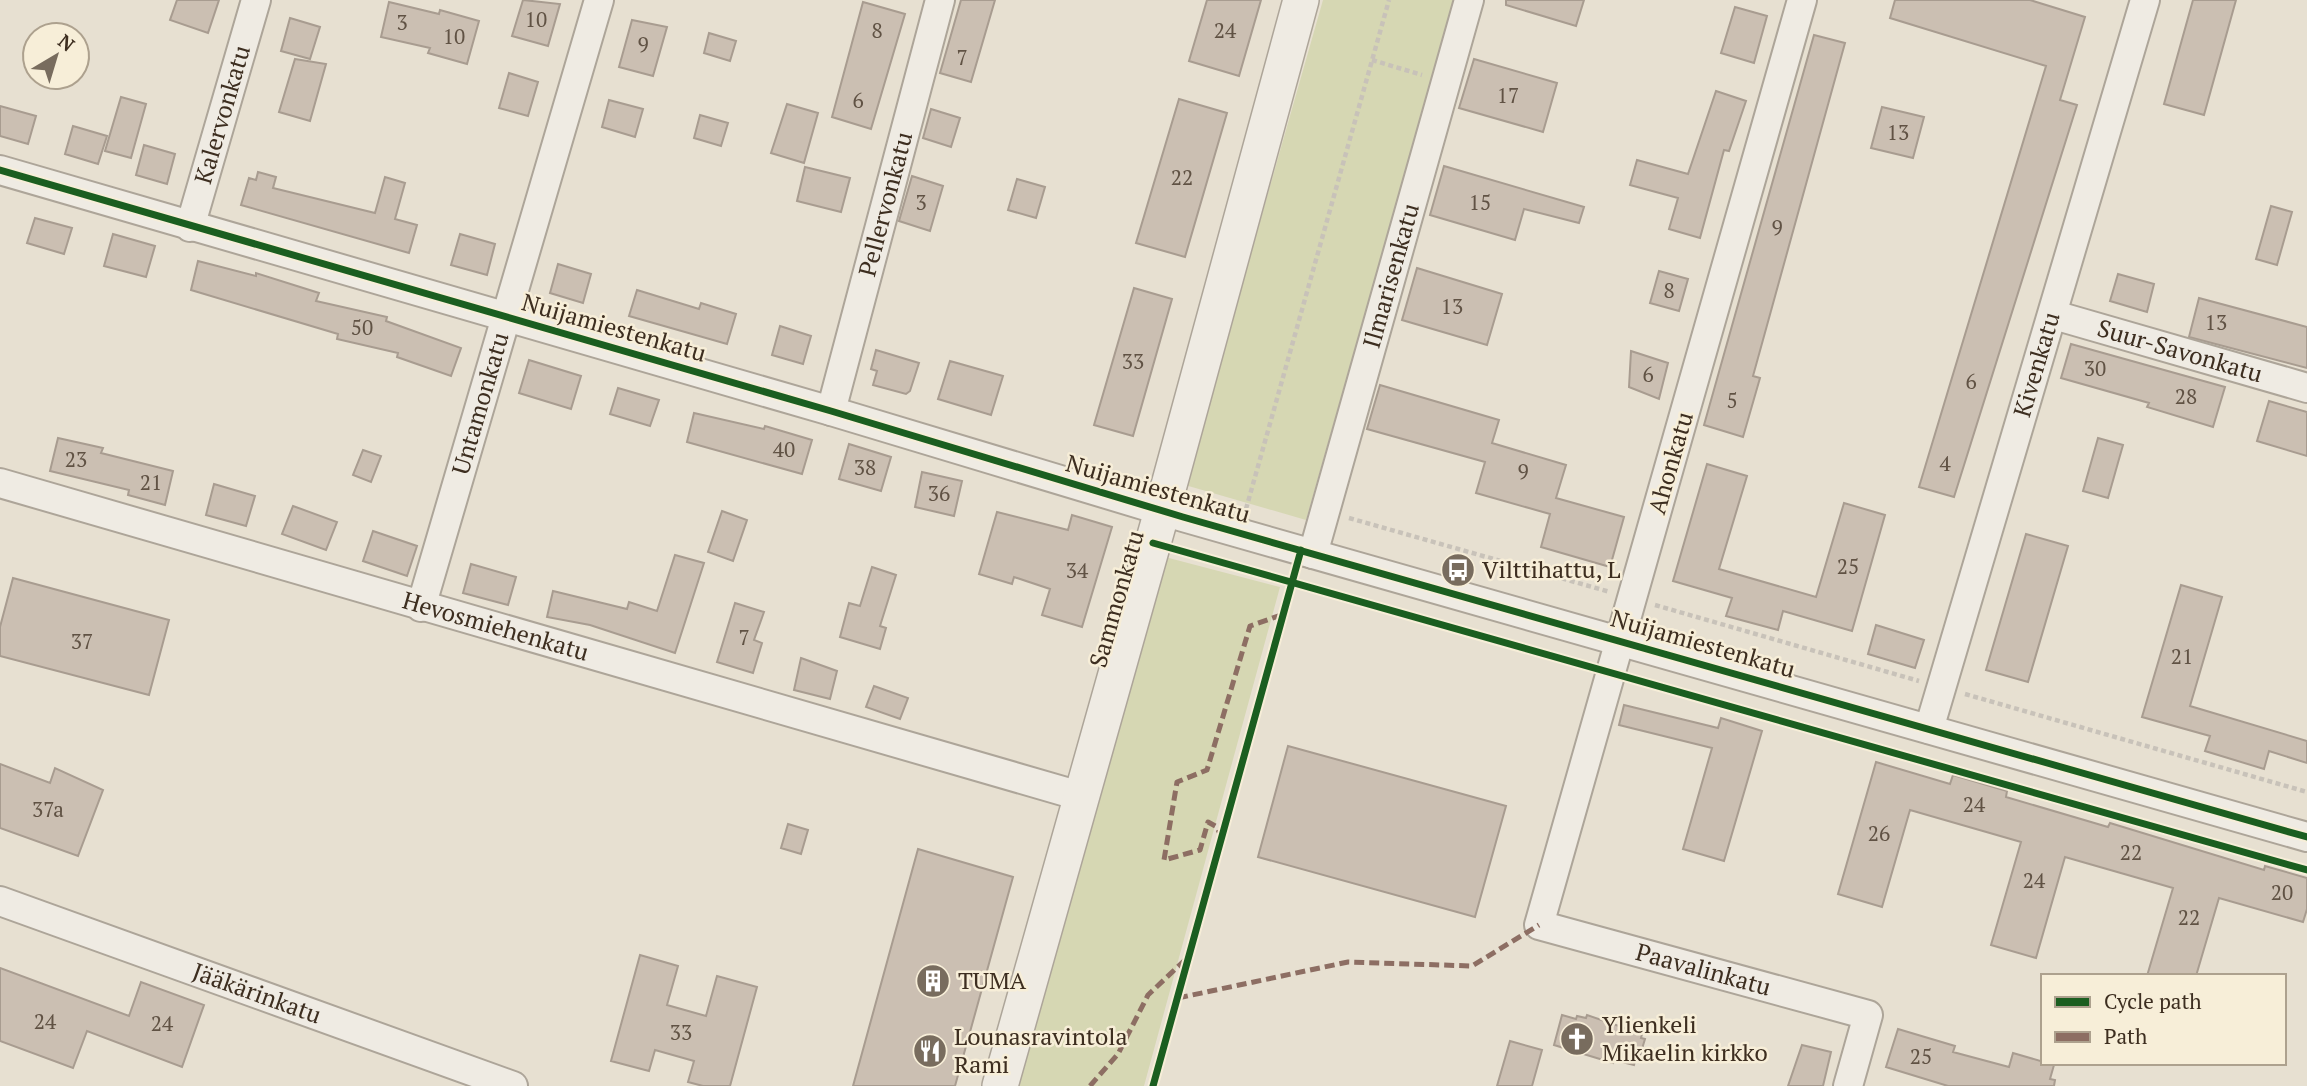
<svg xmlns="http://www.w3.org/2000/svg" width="2307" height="1086" font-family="'PT Serif',serif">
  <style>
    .green { fill: #d6d7b3 }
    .building { fill: #cbbfb2; stroke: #a89c90; stroke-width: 2 }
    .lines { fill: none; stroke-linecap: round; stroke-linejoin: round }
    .minor-casing { stroke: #ada599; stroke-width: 32 }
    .tertiary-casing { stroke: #ada599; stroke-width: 38 }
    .path { stroke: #c8c2b9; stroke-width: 4.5; stroke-dasharray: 5 3.5; stroke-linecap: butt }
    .minor { stroke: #efebe3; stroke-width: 28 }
    .tertiary { stroke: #efebe3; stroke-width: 35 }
    .quiet { stroke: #8d6e63; stroke-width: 5; stroke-dasharray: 10 5; stroke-linecap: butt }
    .cycleway-casing { stroke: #f7eed8; stroke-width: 11 }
    .cycleway { stroke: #1b5e20; stroke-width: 7 }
    .labels { text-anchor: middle; stroke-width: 5; stroke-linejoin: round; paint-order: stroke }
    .number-label { font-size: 21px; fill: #605244 }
    .street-label { font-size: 24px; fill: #3d2e20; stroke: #f7eed8 }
    .poi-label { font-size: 24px; fill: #3d2e20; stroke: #f7eed8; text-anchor: start }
  </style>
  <rect width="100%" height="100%" fill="#e7e0d1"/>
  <path class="green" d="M1323,0H1455L1306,520L1185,485Z
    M1165,557L1280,587L1144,1086H1015Z"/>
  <path class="building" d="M177,0H219L208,33L170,20Z
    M523,0L560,4L548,46L512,36Z
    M961,0H995L971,82L940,73Z
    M1207,0H1261L1239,76L1189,61Z
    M1506,0H1584L1576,26L1506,5Z
    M1895,0H2030L2085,17L2060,100L2077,105L1954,497L1919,487L2046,66L1890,18Z
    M2193,0H2236L2204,115L2164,104Z
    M389,2L439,14L440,10L479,21L467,64L428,53L430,48L381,37Z
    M863,2L905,14L871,129L832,117Z
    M1735,7L1767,16L1754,63L1721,53Z
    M290,18L320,27L310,59L281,51Z
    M632,20L667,27L653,76L619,67Z
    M709,33L736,41L730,61L704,53Z
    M1814,35L1845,43L1753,376L1760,378L1743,437L1704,425Z
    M295,59L326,64L310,121L279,112Z
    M1474,59L1557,83L1543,132L1459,108Z
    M509,73L538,82L528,116L499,108Z
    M1716,91L1746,101L1729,151L1724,150L1700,238L1669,229L1678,198L1630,185L1637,160L1688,174Z
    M121,97L146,104L131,158L105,151Z
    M1179,99L1227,113L1185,257L1136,243Z
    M609,100L643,109L635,137L602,127Z
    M787,104L818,113L804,163L771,153Z
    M0,106L36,116L28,144L0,136Z
    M1882,107L1924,117L1913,158L1871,148Z
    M931,109L960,118L951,147L923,138Z
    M700,115L728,123L721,146L694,138Z
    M73,126L107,136L98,164L65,154Z
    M144,145L175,154L167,184L136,175Z
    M1444,166L1584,207L1579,223L1524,209L1515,240L1430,215Z
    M805,167L850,178L841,212L797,201Z
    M258,172L276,177L273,188L375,213L385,177L405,183L395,219L417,225L409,253L241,205L249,178L256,180Z
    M912,176L943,186L930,231L899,221Z
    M1017,179L1045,187L1036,218L1008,210Z
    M2271,206L2292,212L2277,265L2256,259Z
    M35,218L72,228L64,254L27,243Z
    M113,234L155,246L146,277L104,266Z
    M460,234L495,244L487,275L451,265Z
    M198,261L256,276V273L319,293L316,301L387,317L386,321L461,348L451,376L397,357L398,353L337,339L338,334L191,290Z
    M558,264L591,274L583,303L550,293Z
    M1417,268L1502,294L1487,345L1402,320Z
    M1659,271L1688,279L1679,311L1650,303Z
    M2118,274L2154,284L2147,312L2110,301Z
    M1134,288L1172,299L1133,436L1094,425Z
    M637,290L699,309L701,303L736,314L727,344L629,316Z
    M2199,298L2307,327V368L2189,337Z
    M780,326L811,336L803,364L772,355Z
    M2071,344L2225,387L2213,427L2147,407L2149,403L2061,378Z
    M876,350L919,363L910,391L906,394L873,385L877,371L871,369Z
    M1631,351L1668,363L1659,399L1629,387Z
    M529,360L581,376L571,409L519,393Z
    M950,361L1003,376L991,415L938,399Z
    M1380,385L1499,420L1492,443L1566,465L1556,498L1624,517L1610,567L1541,547L1550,514L1476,493L1485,462L1367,429Z
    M618,388L659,400L650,426L610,414Z
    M2269,401L2307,412V456L2257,441Z
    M694,413L764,429L765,426L812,440L802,474L687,442Z
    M58,438L103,448L101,453L173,471L165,505L128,495L129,490L50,471Z
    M2098,438L2123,445L2108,498L2083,491Z
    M849,444L891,457L881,491L839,479Z
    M363,450L381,456L371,482L353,475Z
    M1707,464L1747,476L1719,569L1816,597L1844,503L1885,515L1852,631L1783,611L1778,630L1726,616L1732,598L1673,581Z
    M922,472L962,481L954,516L915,507Z
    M214,484L255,496L246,526L206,515Z
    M293,506L337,522L326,550L282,534Z
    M722,511L747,520L733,561L708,552Z
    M997,512L1068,530L1072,515L1112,527L1082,627L1042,615L1050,589L1014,577L1012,584L979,574Z
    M373,531L417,546L407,576L363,561Z
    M2026,534L2068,546L2028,682L1986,670Z
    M675,555L704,563L675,653L590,625L547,617L553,591L627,609L629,602L657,611Z
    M471,564L516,577L508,605L463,593Z
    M872,567L896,575L880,626L886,628L880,649L840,637L849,603L860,606Z
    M13,578L169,620L149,695L0,656V627Z
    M2181,585L2222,597L2190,706L2307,741V763L2269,751L2264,769L2205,751L2210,736L2142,717Z
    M735,603L764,612L754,640L762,643L753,673L717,662Z
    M1876,625L1924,640L1915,668L1868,654Z
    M801,658L837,671L830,699L794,690Z
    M874,686L908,698L900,719L866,707Z
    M1624,705L1718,728L1721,718L1762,731L1724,861L1683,849L1712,748L1619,725Z
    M1288,746L1506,806L1475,917L1258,857Z
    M1876,762L1950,784L1953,775L2007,791L2006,797L2108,827L2110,823L2264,870L2265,866L2307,878V909L2303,922L2219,898L2196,976H2147L2173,888L2065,857L2036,958L1991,945L2021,842L1910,810L1882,907L1838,894Z
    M0,764L50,783L55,768L103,790L78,856L0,828Z
    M788,824L808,830L801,854L781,848Z
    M918,849L1013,877L955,1086H853Z
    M640,955L678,966L667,1005L706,1016L717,976L757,987L730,1086H703L688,1082L694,1061L655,1050L649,1071L611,1061Z
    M0,968L129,1016L141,982L204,1005L182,1067L87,1031L73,1068L0,1041Z
    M1562,1015L1576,1019L1577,1016L1586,1018L1587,1015L1642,1034L1641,1038L1645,1039L1638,1062L1635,1061L1634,1065L1614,1060L1613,1063L1554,1045Z
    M1898,1029L1955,1046L1953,1052L2009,1067L2013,1053L2054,1065L2050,1079L2055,1080L2054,1086H1948L1886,1067Z
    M1510,1041L1542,1050L1532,1086H1497Z
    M1802,1045L1831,1052L1823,1086H1788Z"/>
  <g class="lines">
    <g class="minor-casing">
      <g id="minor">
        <path id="s1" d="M1802,0L1539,925L1868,1015L1848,1086"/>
        <path d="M0,170L831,411L1183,517L2307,837"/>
        <path id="s2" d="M190,227L256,0"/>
        <path id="s3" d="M2054,315L2307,388"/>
        <path id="s4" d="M831,411L940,0"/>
        <path id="s5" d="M0,483L1080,796"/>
        <path id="s6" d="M1313,554L1469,0"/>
        <path id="s7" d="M421,607L599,0"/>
        <path id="s8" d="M1929,729L2145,0"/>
        <path id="s9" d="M0,901L513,1086"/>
      </g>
    </g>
    <g class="tertiary-casing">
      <path id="tertiary" d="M1000,1086L1162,511L1301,0"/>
    </g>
    <path class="path" d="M1372,60L1422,75
      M1246,509L1389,0
      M1349,518L1610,592
      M1655,605L1919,681
      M1965,694L2307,792"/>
    <use href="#minor" class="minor"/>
    <use href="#tertiary" class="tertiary"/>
    <path class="quiet" d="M1222,839L1217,827L1208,822L1200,850L1164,860L1177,782L1207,770L1250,626L1284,614
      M1178,998L1348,962L1472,966L1539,925
      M1090,1086L1118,1054L1148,995L1186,959"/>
    <g class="cycleway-casing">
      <path id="cycleway" d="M0,170L831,411L1183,517L2307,837
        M1153,543L2307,870
        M1153,1086L1301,550"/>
    </g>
    <use href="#cycleway" class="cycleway"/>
  </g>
  <defs>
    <g id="bus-disc" transform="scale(1.75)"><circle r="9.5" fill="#786c5e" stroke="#f7eed8"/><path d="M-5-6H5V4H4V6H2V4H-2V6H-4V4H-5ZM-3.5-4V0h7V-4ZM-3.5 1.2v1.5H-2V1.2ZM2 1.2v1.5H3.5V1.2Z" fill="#fff"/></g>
    <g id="building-disc" transform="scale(1.75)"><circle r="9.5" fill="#786c5e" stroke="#f7eed8"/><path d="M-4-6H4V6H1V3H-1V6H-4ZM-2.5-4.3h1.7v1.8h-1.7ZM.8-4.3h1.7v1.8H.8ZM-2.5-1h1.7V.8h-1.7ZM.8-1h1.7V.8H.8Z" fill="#fff"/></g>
    <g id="church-disc" transform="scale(1.75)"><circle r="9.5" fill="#786c5e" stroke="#f7eed8"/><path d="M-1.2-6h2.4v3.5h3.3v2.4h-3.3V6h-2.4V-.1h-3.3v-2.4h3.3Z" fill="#fff"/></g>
    <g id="restaurant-disc" transform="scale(1.75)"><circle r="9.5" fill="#786c5e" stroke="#f7eed8"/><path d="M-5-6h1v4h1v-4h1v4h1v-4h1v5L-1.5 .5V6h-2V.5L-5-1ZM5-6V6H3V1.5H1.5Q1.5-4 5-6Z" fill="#fff"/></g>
  </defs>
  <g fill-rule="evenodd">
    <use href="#bus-disc" x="1458" y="570"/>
    <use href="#building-disc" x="933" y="981"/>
    <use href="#church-disc" x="1577" y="1039"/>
    <use href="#restaurant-disc" x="930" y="1051"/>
  </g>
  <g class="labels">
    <g class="number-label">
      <text x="536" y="27">10</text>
      <text x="402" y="30">3</text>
      <text x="877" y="38">8</text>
      <text x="1225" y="38">24</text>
      <text x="454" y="44">10</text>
      <text x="643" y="52">9</text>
      <text x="962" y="65">7</text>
      <text x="1508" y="103">17</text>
      <text x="858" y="108">6</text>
      <text x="1898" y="140">13</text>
      <text x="1182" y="185">22</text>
      <text x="921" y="210">3</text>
      <text x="1480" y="210">15</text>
      <text x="1777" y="235">9</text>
      <text x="1669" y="298">8</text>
      <text x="1452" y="314">13</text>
      <text x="2216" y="330">13</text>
      <text x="362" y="335">50</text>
      <text x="1133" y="369">33</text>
      <text x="2095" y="376">30</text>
      <text x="1648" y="382">6</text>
      <text x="1971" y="389">6</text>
      <text x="2186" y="404">28</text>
      <text x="1732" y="408">5</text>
      <text x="784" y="457">40</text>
      <text x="76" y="467">23</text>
      <text x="1945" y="471">4</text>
      <text x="865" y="475">38</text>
      <text x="1523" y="479">9</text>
      <text x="151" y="490">21</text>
      <text x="939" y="501">36</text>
      <text x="1848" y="574">25</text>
      <text x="1077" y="578">34</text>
      <text x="744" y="645">7</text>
      <text x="82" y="649">37</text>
      <text x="2182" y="664">21</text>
      <text x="1974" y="812">24</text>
      <text x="48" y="817">37a</text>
      <text x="1879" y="841">26</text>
      <text x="2131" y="860">22</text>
      <text x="2034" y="888">24</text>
      <text x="2282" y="900">20</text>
      <text x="2189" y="925">22</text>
      <text x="45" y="1029">24</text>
      <text x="162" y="1031">24</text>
      <text x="681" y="1040">33</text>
      <text x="1921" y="1064">25</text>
    </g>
    <g class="street-label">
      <text dy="8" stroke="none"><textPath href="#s2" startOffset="117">Kalervonkatu</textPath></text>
      <text dy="8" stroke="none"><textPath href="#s4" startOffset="214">Pellervonkatu</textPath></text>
      <text dy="8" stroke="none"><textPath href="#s6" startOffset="289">Ilmarisenkatu</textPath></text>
      <text transform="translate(614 328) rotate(16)" y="8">Nuijamiestenkatu</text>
      <text dy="8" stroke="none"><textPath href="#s3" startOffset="131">Suur-Savonkatu</textPath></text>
      <text dy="8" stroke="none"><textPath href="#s8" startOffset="380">Kivenkatu</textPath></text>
      <text dy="8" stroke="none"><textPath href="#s7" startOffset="212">Untamonkatu</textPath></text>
      <text transform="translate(1671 463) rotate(-74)" y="8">Ahonkatu</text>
      <text transform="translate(1158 489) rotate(16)" y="8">Nuijamiestenkatu</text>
      <text transform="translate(1117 599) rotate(-74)" y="8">Sammonkatu</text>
      <text dy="8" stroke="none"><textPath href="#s5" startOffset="516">Hevosmiehenkatu</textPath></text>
      <text transform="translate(1703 644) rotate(16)" y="8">Nuijamiestenkatu</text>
      <text dy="8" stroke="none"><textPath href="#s1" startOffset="1132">Paavalinkatu</textPath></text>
      <text dy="8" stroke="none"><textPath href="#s9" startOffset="273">Jääkärinkatu</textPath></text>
    </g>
    <g class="poi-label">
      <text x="1482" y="578">Vilttihattu, L</text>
      <text x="958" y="989">TUMA</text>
      <text x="1602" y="1033">Ylienkeli<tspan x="1602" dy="28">Mikaelin kirkko</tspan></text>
      <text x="954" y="1045">Lounasravintola<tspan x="954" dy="28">Rami</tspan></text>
    </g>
  </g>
  <rect x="2041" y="974" width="245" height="91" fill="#f7eed8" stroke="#ada18e" stroke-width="2"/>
  <rect x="2055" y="997" width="35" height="10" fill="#1b5e20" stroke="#ada18e" stroke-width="2"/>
  <text x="2104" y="1009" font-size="21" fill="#3d2e20">Cycle path</text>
  <rect x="2055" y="1032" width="35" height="10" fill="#8d6e63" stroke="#ada18e" stroke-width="2"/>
  <text x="2104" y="1044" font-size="21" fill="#3d2e20">Path</text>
  <g transform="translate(56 56) rotate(38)"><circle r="33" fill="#f7eed8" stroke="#ada18e" stroke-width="2"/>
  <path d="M0-5L12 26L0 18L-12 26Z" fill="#786c5e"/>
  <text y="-10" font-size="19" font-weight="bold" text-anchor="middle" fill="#3d2e20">N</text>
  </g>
</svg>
